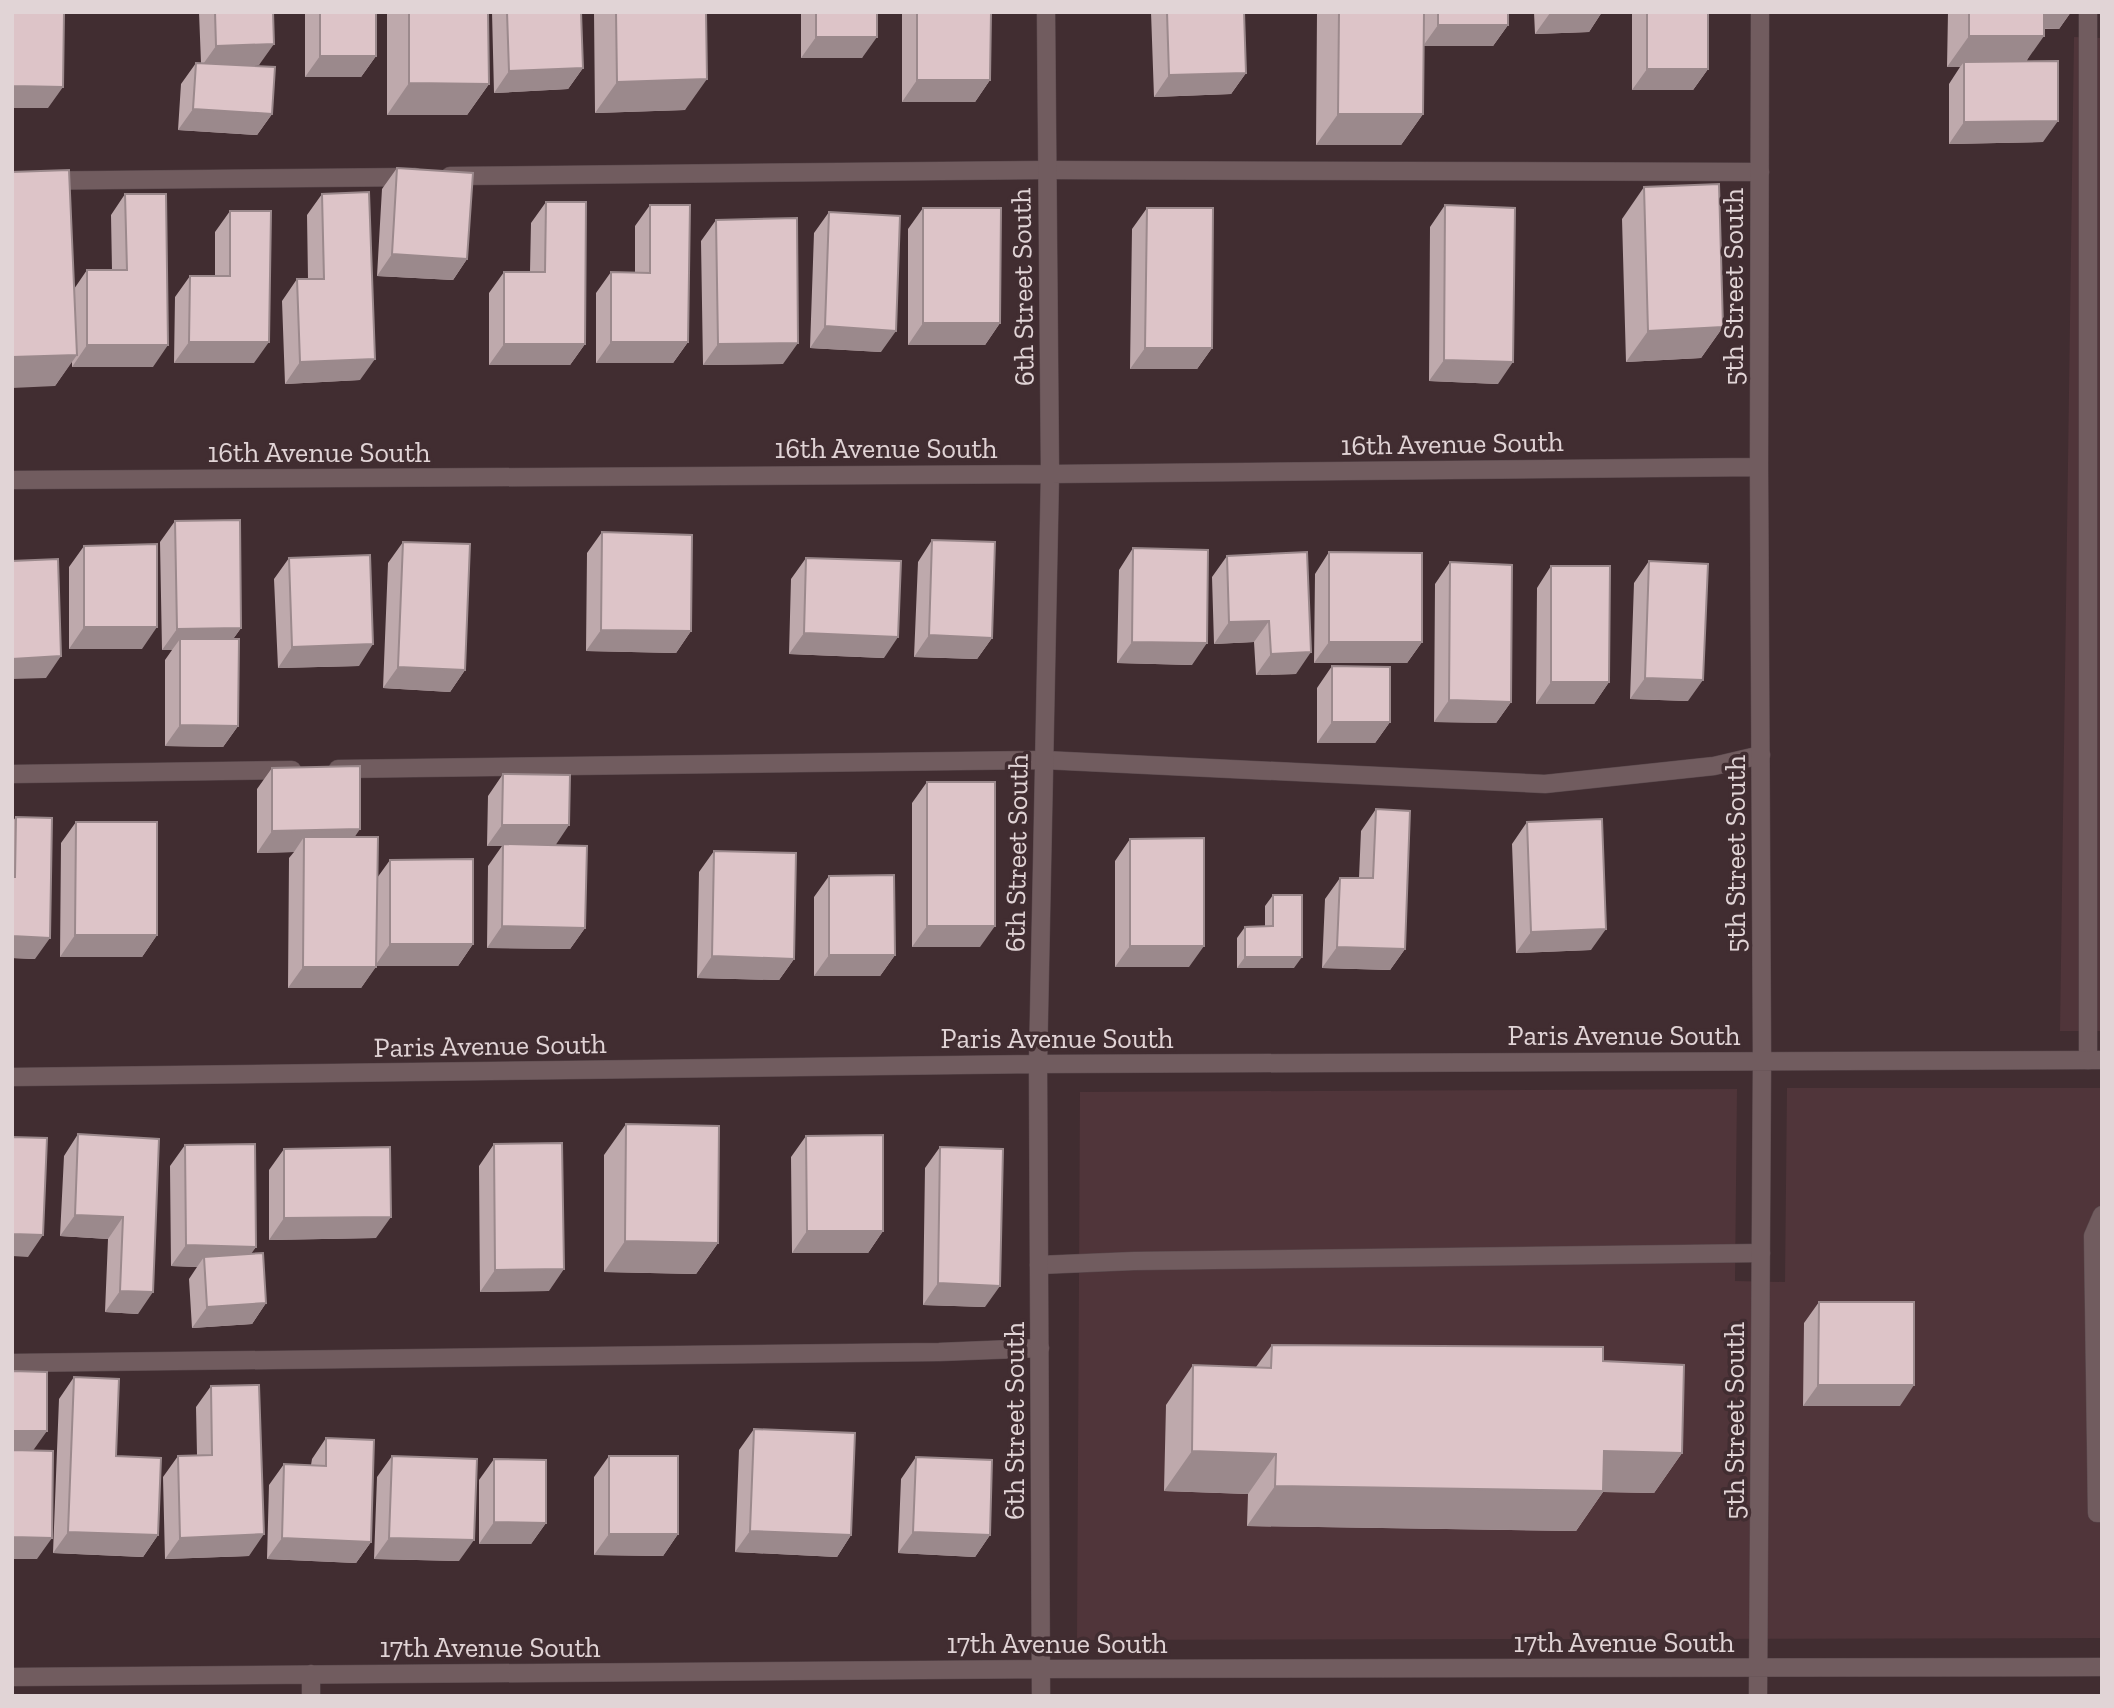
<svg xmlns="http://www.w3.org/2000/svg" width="2114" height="1708" font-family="'Zilla Slab',serif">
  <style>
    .built { fill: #50353a }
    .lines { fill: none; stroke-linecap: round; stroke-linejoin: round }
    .lane-casing { stroke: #5b4a4e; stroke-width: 19 }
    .street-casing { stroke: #5b4a4e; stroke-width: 19 }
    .lane { stroke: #715c5f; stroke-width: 18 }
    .street { stroke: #715c5f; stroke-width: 18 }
    .wall { fill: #bea9ac }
    .shaded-wall { fill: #9b898c }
    .building { fill: #ddc4c8; stroke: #9b898c; stroke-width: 2 }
    .labels { text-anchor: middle; stroke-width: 7; stroke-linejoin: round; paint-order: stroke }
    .street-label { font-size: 28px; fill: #e1d4d6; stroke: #412d31 }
  </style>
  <rect width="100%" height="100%" fill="#412d31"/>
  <path class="built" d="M2074,37L2102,38V1031H2060Z
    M1787,1088H2102V1638L1077,1640L1080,1092L1737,1089L1735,1281L1785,1282Z"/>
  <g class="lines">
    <g class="lane-casing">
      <path id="lane" d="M2088,12V1060
        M450,176L1047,170L1760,172
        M12,181L415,177
        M338,769L1044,760L1545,784L1714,766L1761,755
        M12,774L292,770
        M2102,1215L2093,1236L2097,1513H2102
        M1039,1265L1134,1261L1761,1253
        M12,1363L939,1352L1040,1348"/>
    </g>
    <g class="street-casing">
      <path id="street" d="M12,480L1050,474L1759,467
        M12,1077L1038,1064L2102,1060
        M311,1674V1696
        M12,1677L1040,1669L2102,1667
        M1041,1696L1038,1064L1050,474L1046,12
        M1758,1696L1762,1061L1759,467L1760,12"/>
    </g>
    <use href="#lane" class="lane"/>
    <use href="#street" class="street"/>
  </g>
  <path class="wall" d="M199,12H273L259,65L244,66L272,114L257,135L178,130L181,84L196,63H201Z
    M305,12H376V56L361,77H305Z
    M387,12H488L489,84L467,115H387Z
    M492,12H581L583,68L568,89L494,93Z
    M594,12H706L685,110L595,113Z
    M801,12H877L862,58H801Z
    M902,12H991L990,80L975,102H902Z
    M1151,12H1244L1246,73L1231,94L1154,97Z
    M1317,12H1508V25L1493,46H1424L1423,114L1401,145H1316Z
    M1534,12H1602L1589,32L1535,34Z
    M1632,12H1708V69L1693,90H1632Z
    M1948,12H2071L2059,29H2044L2026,62L2043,142L1949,144V84L1960,67H1947Z
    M397,168L467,259L453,280L377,276L382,189Z
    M1644,187L1723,327L1701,358L1626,362L1622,219Z
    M125,194L153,367H72V361L55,386L74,289L87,270H112L111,215Z
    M322,194L360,380L285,384L282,301L297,279H308L307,215Z
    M546,202L585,344L570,365H489V293L504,272H530L531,223Z
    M650,205L688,342L673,363H596V293L611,272L635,273V226Z
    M1445,205L1498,384L1429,381L1430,227Z
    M923,208L1000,323L985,345H908V229Z
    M1147,208L1212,348L1197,369H1130L1132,229Z
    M230,211L254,363H174L175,297L190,276H215V232Z
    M829,212L881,352L810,348L814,233Z
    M716,220L783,364L703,365L701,241Z
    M175,521L241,628L233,639L238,726L223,747L165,746V660L172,650H162L160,542Z
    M602,532L691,631L676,653L586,651L587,553Z
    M932,540L992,638L977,659L914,657L918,562Z
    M403,542L465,670L450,692L383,688L388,563Z
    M84,546L142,649H69V567Z
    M1133,548L1192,665L1117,663L1119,570Z
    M1307,552L1296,674L1256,675L1254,642L1214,644L1212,577L1227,556Z
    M1329,552L1422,642L1407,663H1314L1315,574Z
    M289,558L359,666L278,668L274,579Z
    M806,558L884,658L789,654L791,579Z
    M1649,561L1688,701L1630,699L1634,583Z
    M1450,562L1511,702L1496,723L1434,722L1435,584Z
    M1551,566L1609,682L1594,704H1536L1537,588Z
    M1332,666L1390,722L1375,743H1317V688Z
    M272,768L355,837L377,878L390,860L473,944L458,966H376L361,988H288L289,858L294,852L257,853V789Z
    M503,774L555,845L585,928L570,949L487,948L488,866L502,846H487L488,796Z
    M927,782L980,947H912V803Z
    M1376,809L1405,949L1390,970L1322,968L1325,899L1340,878H1359L1361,831Z
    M16,817L35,959L12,958V822Z
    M76,822L157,935L142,957H60L61,843Z
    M1527,822L1591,950L1516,953L1512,844Z
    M1130,839L1189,967H1115V861Z
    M714,851L794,959L779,980L697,978L699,872Z
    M829,876L895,955L880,976H814V897Z
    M1273,895L1294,968H1237V938L1245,927H1265V906Z
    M626,1124L718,1243L696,1274L604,1272V1155Z
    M78,1134L159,1139L138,1314L105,1312L108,1239L60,1236L64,1156Z
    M806,1136L883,1231L868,1253H792L791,1157Z
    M494,1144L549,1291L480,1292L479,1166Z
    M185,1145L256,1247L250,1254L266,1303L252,1324L192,1328L189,1279L197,1267L171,1266L170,1166Z
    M940,1147L985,1307L923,1305L925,1168Z
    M284,1149L376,1238L269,1240V1170Z
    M1819,1302L1900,1406H1803L1804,1323Z
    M1272,1345L1603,1361L1682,1453L1654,1493L1603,1492L1576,1531L1247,1526L1248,1494L1164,1491L1166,1405L1193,1365L1256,1367Z
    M74,1377L158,1535L143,1557L53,1553L59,1399Z
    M211,1386L249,1556L165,1559L163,1477L178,1456L197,1455L196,1407Z
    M754,1429L851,1535L837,1557L735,1552L739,1450Z
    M326,1438L371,1542L356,1563L267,1559L269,1485L284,1464L311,1465L312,1459Z
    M392,1456L459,1561L374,1559L377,1477Z
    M609,1456L678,1534L663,1556L594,1555V1477Z
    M916,1457L990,1535L975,1557L898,1553L901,1479Z
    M494,1459L546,1523L531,1544H479V1480Z"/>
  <path class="shaded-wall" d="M1602,12L1589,32L1535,34L1550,13Z
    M2034,12H2071L2059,29L2022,28Z
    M1438,25H1508L1493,46H1423Z
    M1969,36H2044L2022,67L1964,62L1960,67H1947Z
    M816,37H877L862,58H801Z
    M274,44L259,65L201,67L216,46Z
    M320,56H376L361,77H305Z
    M583,68L568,89L494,93L509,71Z
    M1647,69H1708L1693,90H1632Z
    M1246,73L1231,94L1154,97L1169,75Z
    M707,79L685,110L595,113L617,82Z
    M917,80H990L975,102H902Z
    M409,83L489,84L467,115H387Z
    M12,86L63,87L48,108H12Z
    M193,109L272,114L257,135L178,130Z
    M1338,114H1423L1401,145H1316Z
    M2058,121L2043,142L1949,144L1964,122Z
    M392,254L467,259L453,280L377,276Z
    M923,323H1000L985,345H908Z
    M825,326L896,331L881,352L810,348Z
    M1723,327L1701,358L1626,362L1648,331Z
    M189,342H269L254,363H174Z
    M611,342H688L673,363H596Z
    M798,343L783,364L703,365L718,344Z
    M504,344H585L570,365H489Z
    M87,345H168L153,367H72Z
    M1145,348H1212L1197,369H1130Z
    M77,355L55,386L12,388V357Z
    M375,359L360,380L285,384L300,362Z
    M1444,360L1513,362L1498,384L1429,381Z
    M1269,621L1254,642L1214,644L1229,622Z
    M84,627H157L142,649H69Z
    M241,628L226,649L180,639L172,650H162L177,629Z
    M601,630L691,631L676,653L586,651Z
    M804,633L898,637L884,658L789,654Z
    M929,635L992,638L977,659L914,657Z
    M1132,642L1207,643L1192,665L1117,663Z
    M1329,642H1422L1407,663H1314Z
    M373,644L359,666L278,668L292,647Z
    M1311,652L1296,674L1256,675L1271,654Z
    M61,656L46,678L12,679V659Z
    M398,667L465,670L450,692L383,688Z
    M1645,678L1703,680L1688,701L1630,699Z
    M1551,682H1609L1594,704H1536Z
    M1449,700L1511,702L1496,723L1434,722Z
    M1332,722H1390L1375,743H1317Z
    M180,725L238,726L223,747L165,746Z
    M502,825H569L555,846L503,844L502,846H487Z
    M360,829L346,850L304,837L294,852L257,853L272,831Z
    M502,926L585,928L570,949L487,948Z
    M927,926H995L980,947H912Z
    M1606,929L1591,950L1516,953L1531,932Z
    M75,935H157L142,957H60Z
    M12,936L50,938L35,959L12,958Z
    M390,944H473L458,966H375Z
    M1130,946H1204L1189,967H1115Z
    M1337,947L1405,949L1390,970L1322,968Z
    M829,955H895L880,976H814Z
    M712,956L794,959L779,980L697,978Z
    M1245,957H1302L1294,968H1237Z
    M303,967H376L361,988H288Z
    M75,1215L123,1217L108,1239L60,1236Z
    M391,1217L376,1238L269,1240L284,1218Z
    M807,1231H883L868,1253H792Z
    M12,1234L43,1235L28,1257L12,1256Z
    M625,1241L718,1243L696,1274L604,1272Z
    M186,1245L256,1247L241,1268L204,1257L197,1267L171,1266Z
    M564,1269L549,1291L480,1292L495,1270Z
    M938,1283L1000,1286L985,1307L923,1305Z
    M120,1291L153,1292L138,1314L105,1312Z
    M266,1303L252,1324L192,1328L207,1307Z
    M1818,1385H1914L1900,1406H1803Z
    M12,1431H47L32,1452H12Z
    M1192,1451L1276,1454L1248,1494L1164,1491Z
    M1604,1451L1682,1453L1654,1493L1603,1492L1576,1531L1247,1526L1275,1486Z
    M494,1522L546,1523L531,1544H479Z
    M750,1531L851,1535L837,1557L735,1552Z
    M68,1532L158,1535L143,1557L53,1553Z
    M913,1532L990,1535L975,1557L898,1553Z
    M264,1534L249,1556L165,1559L180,1538Z
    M609,1534H678L663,1556L594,1555Z
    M12,1537L52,1538L37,1559H12Z
    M282,1538L371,1542L356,1563L267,1559Z
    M389,1538L474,1540L459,1561L374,1559Z"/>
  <path class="building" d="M12,12H64L63,87L12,86Z
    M215,12H273L274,44L216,46Z
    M320,12H376V56H320Z
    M409,12H488L489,84L409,83Z
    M507,12H581L583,68L509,71Z
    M616,12H706L707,79L617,82Z
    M816,12H877V37H816Z
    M917,12H991L990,80H917Z
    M1167,12H1244L1246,73L1169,75Z
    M1339,12H1424L1423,114H1338Z
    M1438,12H1508V25H1438Z
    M1647,12H1708V69H1647Z
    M1969,12H2044V36H1969Z
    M2058,61V121L1964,122V62Z
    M196,63L275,67L272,114L193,109Z
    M397,168L473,173L467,259L392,254Z
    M69,170L77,355L12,357V172Z
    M1719,184L1723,327L1648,331L1644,187Z
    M369,192L375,359L300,362L297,279H324L322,194Z
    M125,194H166L168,345H87V270H127Z
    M546,202H586L585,344H504V272H545Z
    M650,205H690L688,342H611V272L650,273Z
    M1445,205L1515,208L1513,362L1444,360Z
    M923,208H1001L1000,323H923Z
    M1147,208H1213L1212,348H1145Z
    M230,211H271L269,342H189L190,276H230Z
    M829,212L900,216L896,331L825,326Z
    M797,218L798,343L718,344L716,220Z
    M240,520L241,628L177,629L175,521Z
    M602,532L692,535L691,631L601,630Z
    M932,540L995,542L992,638L929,635Z
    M403,542L470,544L465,670L398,667Z
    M157,544V627H84V546Z
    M1133,548L1208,550L1207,643L1132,642Z
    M1307,552L1311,652L1271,654L1269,621L1229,622L1227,556Z
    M1329,552L1422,553V642H1329Z
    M370,555L373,644L292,647L289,558Z
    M806,558L901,561L898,637L804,633Z
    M58,559L61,656L12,659V561Z
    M1649,561L1708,564L1703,680L1645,678Z
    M1450,562L1512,565L1511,702L1449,700Z
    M1551,566H1610L1609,682H1551Z
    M180,639H239L238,726L180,725Z
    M1332,666L1390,667V722H1332Z
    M360,766V829L272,831V768Z
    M503,774L570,775L569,825H502Z
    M927,782H995V926H927Z
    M1376,809L1410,811L1405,949L1337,947L1340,878H1373Z
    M16,817L52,818L50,938L12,936V877H15Z
    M1602,819L1606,929L1531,932L1527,822Z
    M76,822H157V935H75Z
    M304,837H378L376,967H303Z
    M1204,838V946H1130V839Z
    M503,844L587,846L585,928L502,926Z
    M714,851L796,853L794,959L712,956Z
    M473,859V944H390V860Z
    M894,875L895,955H829V876Z
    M1273,895H1302V957H1245V927L1273,926Z
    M626,1124L719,1126L718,1243L625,1241Z
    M78,1134L159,1139L153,1292L120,1291L123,1217L75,1215Z
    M883,1135V1231H807L806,1136Z
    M12,1137L47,1138L43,1235L12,1234Z
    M562,1143L564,1269L495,1270L494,1144Z
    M255,1144L256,1247L186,1245L185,1145Z
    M390,1147L391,1217L284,1218V1149Z
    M940,1147L1003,1149L1000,1286L938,1283Z
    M263,1253L266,1303L207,1307L204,1257Z
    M1819,1302H1914V1385H1818Z
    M1272,1345L1603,1347V1361L1684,1365L1682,1453L1604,1451L1603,1491L1275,1486L1276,1454L1192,1451L1193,1365L1271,1368Z
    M12,1371L47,1372V1431H12Z
    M74,1377L119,1379L116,1456L161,1458L158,1535L68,1532Z
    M259,1385L264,1534L180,1538L178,1456L212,1455L211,1386Z
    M754,1429L855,1433L851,1535L750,1531Z
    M326,1438L374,1440L371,1542L282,1538L284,1464L326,1466Z
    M12,1450L53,1451L52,1538L12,1537Z
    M392,1456L477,1459L474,1540L389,1538Z
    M609,1456H678V1534H609Z
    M916,1457L992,1460L990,1535L913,1532Z
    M494,1459L546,1460V1523L494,1522Z"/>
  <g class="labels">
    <g class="street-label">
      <text transform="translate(1022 287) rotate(-91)" y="10">6th Street South</text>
      <text transform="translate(1733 287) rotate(-90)" y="10">5th Street South</text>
      <text transform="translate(1452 443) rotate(-1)" y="10">16th Avenue South</text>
      <text x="886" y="458">16th Avenue South</text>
      <text x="319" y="462">16th Avenue South</text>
      <text transform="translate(1016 853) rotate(-89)" y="10">6th Street South</text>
      <text transform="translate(1735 854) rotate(-90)" y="10">5th Street South</text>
      <text x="1624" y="1045">Paris Avenue South</text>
      <text x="1057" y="1048">Paris Avenue South</text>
      <text transform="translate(490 1045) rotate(-1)" y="10">Paris Avenue South</text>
      <text transform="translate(1014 1421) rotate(-90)" y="10">6th Street South</text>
      <text transform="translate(1734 1421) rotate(-90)" y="10">5th Street South</text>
      <text x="1624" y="1652">17th Avenue South</text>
      <text x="1057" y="1653">17th Avenue South</text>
      <text x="490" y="1657">17th Avenue South</text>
    </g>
  </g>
  <rect width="2114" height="1708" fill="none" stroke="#e1d4d6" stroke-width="28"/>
</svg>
